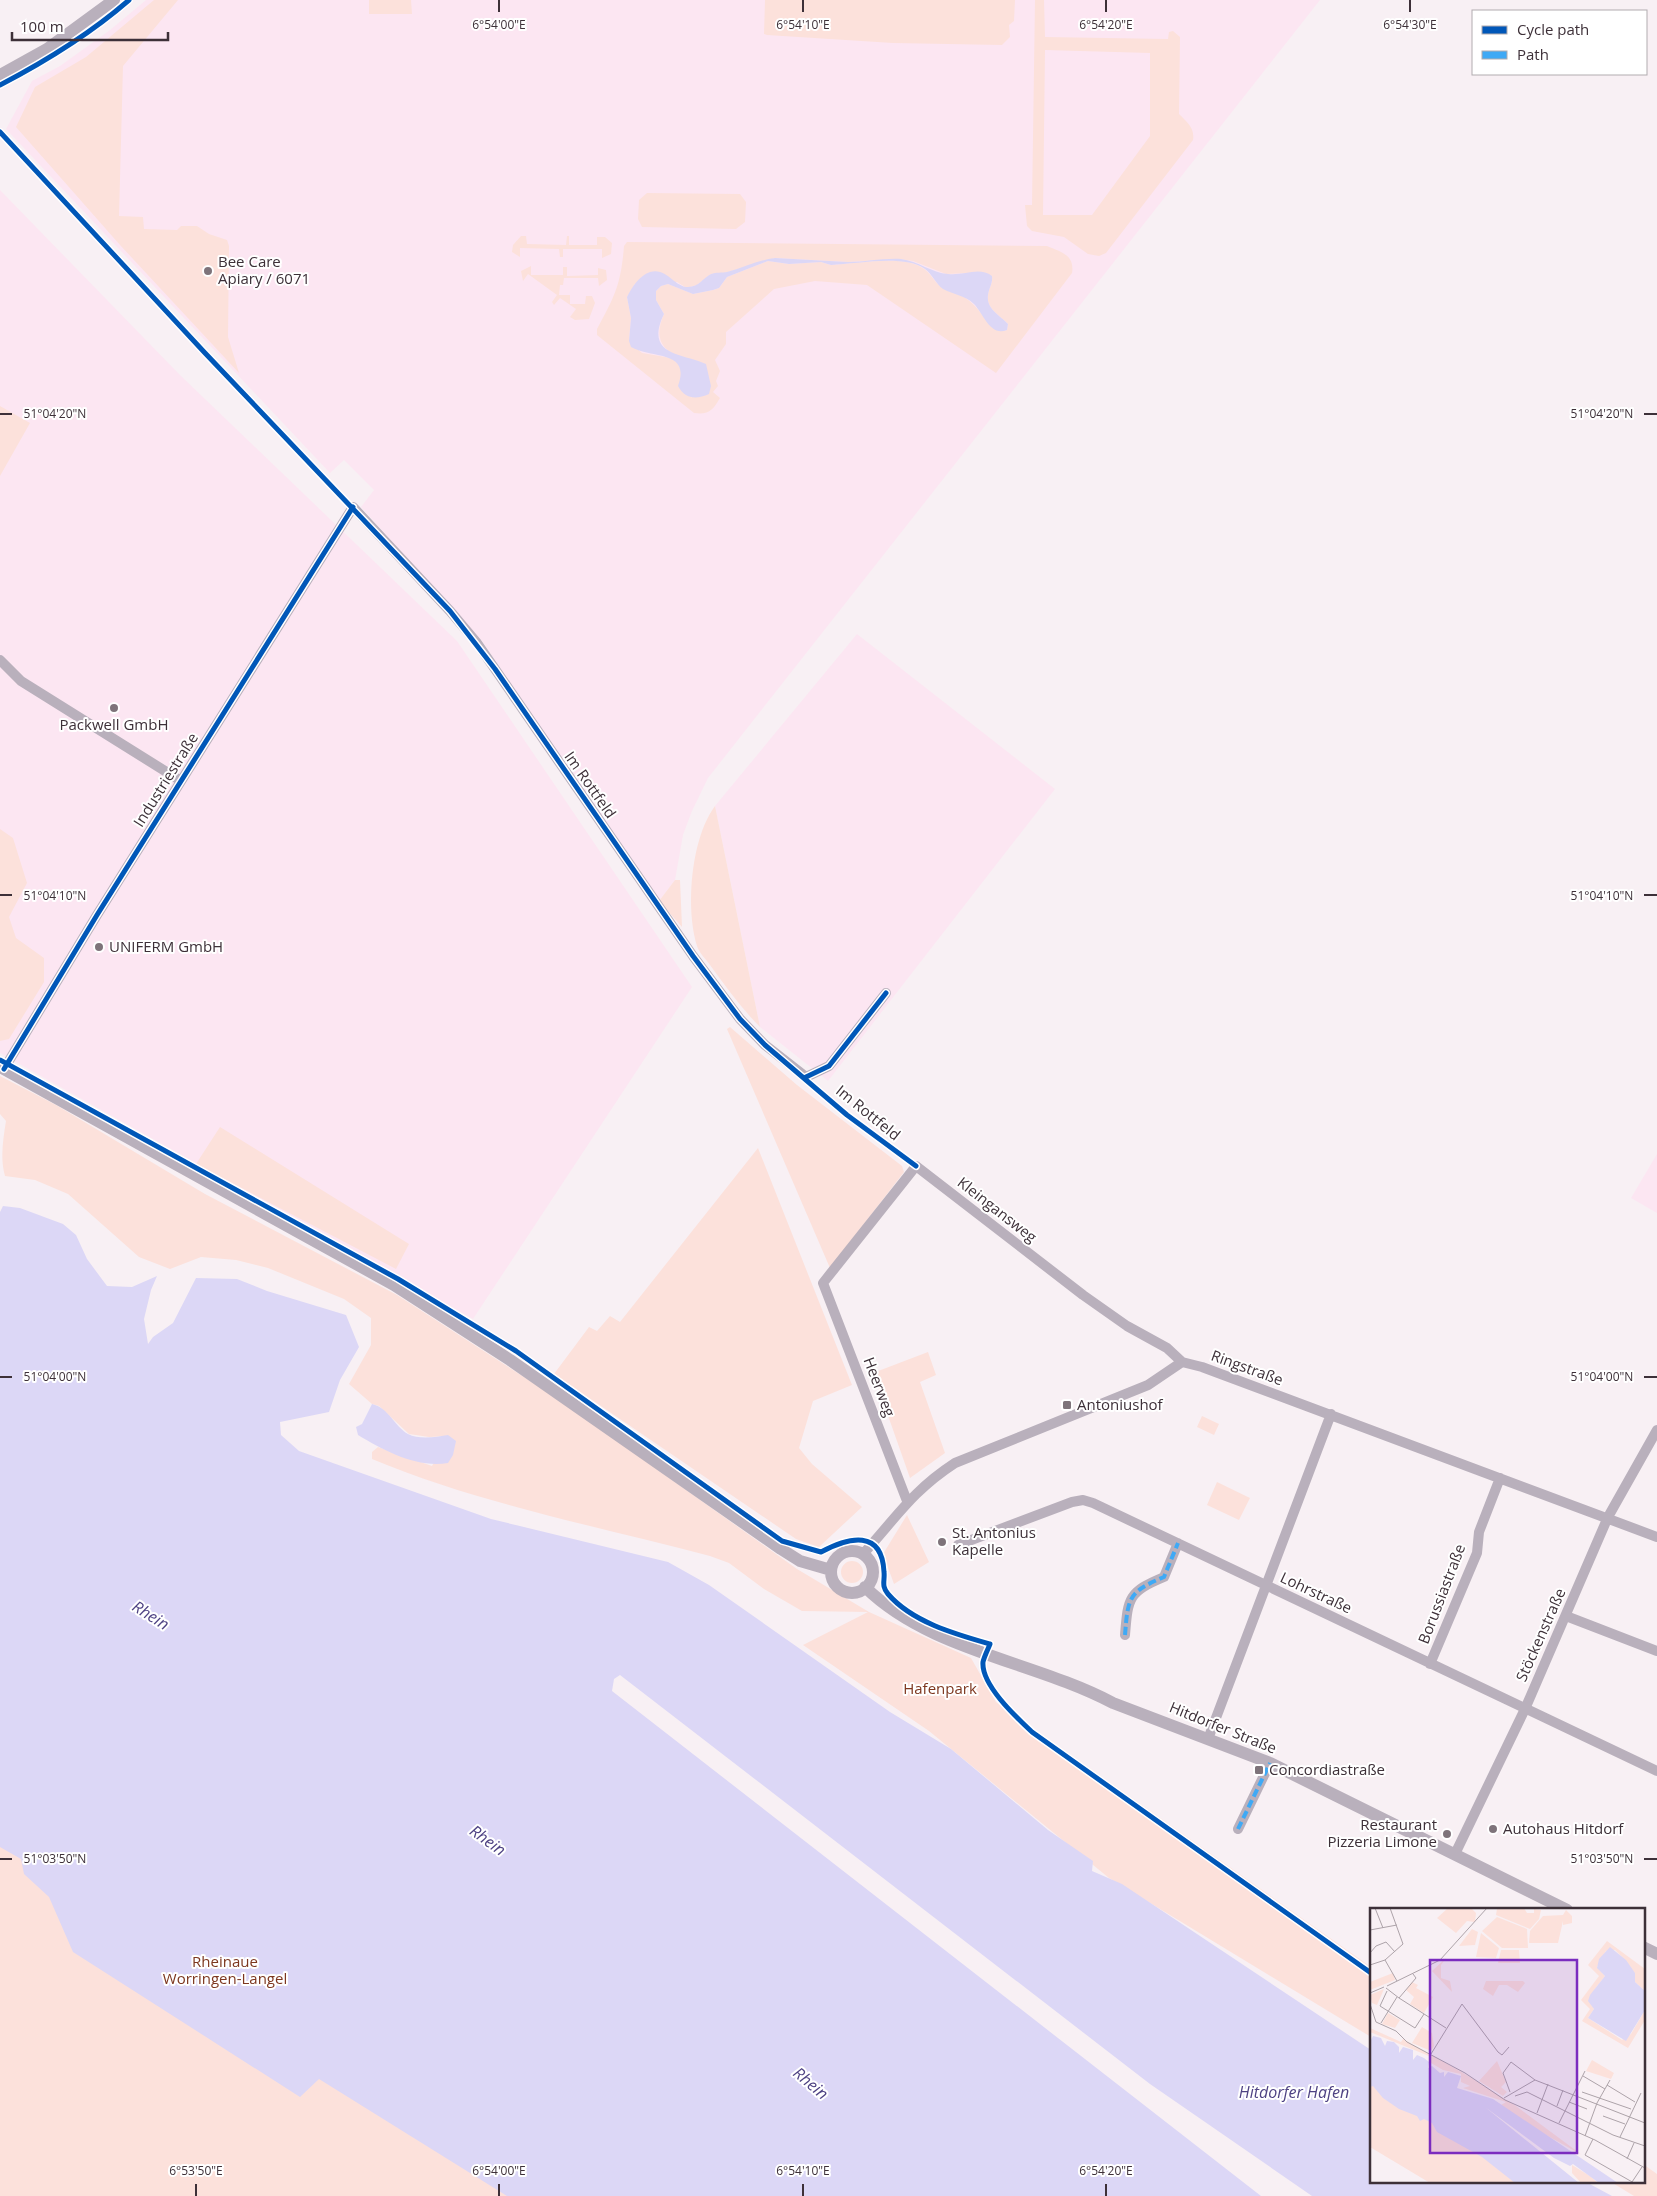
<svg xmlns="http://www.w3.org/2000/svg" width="1657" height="2196" font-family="'Open Sans',sans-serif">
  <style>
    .built { fill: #fce6f2 }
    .green { fill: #fce1db; fill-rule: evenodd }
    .water { fill: #dcd7f6 }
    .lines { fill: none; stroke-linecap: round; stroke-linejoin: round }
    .minor { stroke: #b9b0bc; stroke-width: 10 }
    .tertiary { stroke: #b9b0bc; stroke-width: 12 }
    .quiet { stroke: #3fa9f5; stroke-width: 4; stroke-dasharray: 8 4; stroke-linecap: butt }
    .cycleway-casing { stroke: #fff; stroke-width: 8 }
    .cycleway { stroke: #0057b8; stroke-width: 5 }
    .ticks { fill: none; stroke: #3d3038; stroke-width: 2 }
    .poi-dot { fill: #7e737a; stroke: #fff; stroke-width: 2 }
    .labels { text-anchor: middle; stroke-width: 4; stroke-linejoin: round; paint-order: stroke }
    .poi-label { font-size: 15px; fill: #3d3038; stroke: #fff; text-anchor: start }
    .street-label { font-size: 15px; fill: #3d3038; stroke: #fff }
    .park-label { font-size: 15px; fill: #7d371f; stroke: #fff }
    .water-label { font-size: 16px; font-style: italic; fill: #4e4283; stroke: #fff }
    .inset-road { fill: none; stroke: #ada3a9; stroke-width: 1 }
    .view { fill: #7b2cbf; fill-opacity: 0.15; stroke: #7b2cbf; stroke-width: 2.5 }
    .inset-edge { fill: none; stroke: #3d3038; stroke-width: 2.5 }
    .ticks-label { font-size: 12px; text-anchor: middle; fill: #3d3038; stroke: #fff; stroke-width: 4; stroke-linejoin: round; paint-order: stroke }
  </style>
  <rect width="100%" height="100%" fill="#f8f0f4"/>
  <path class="built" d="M146,0H1320L708,778L692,811L683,835L675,880L659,901L482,641L361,507L374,490L344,460L330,473L6,129L32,81L60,66L110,30Z
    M0,190L180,375L457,641L692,987L473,1319L0,1053Z
    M857,634L1055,789L828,1081L760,1027L715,806Z
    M1657,1154V1213L1631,1198Z"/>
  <path class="green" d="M154,0H178L123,66L119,216L143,217L144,229L177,230L181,226H197L209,234L227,240L229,246L228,337L239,373L120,245L16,127L35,87L86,57Z
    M369,0H411L412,14H369Z
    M765,0H1015L1014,21L1009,25L1010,37L1002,45L893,43L767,35L764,34Z
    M1035,0H1044L1045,37L1168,39L1169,32L1173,31L1180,37L1179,114C1187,122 1195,128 1193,140L1106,253L1099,256L1088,254L1064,237L1032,231L1027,226L1025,205H1032ZM1045,50L1150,53V136L1092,215H1043Z
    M647,193L740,194L746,202L745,222L736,229L642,227L638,219L639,200Z
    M521,236H526L527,244L566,245L567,236H569V245H597V237H605L612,243L611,254L602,258V249H563V257H560L559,249L520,248V257L512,252L513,245Z
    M627,242L1047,246C1061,252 1075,255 1072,273L996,373L867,285L815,281L774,289L726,332V344L715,360L720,371L716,381L718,386L713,392L720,398C713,410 709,415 694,413L597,335V329C615,296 621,284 624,246ZM775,258L848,262L899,259L913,261L946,274L970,273L992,276C993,283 989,288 988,295C986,309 1000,315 1008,324L1007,330L1003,331C982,321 983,311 967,299C960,293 950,293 943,288C934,283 931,272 921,267C901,255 855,264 831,265L821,262L789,264L768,261L727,277L719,288L713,290L693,294L668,284L661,286L656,291V300L664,314C653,338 662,353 687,359L692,398L681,377L682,370L679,363L671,358L642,353L629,341L631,318L627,297L635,284L677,282L685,287H690L697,285L711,274L725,273Z
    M531,266V275H563V267H567V276L598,275V268L606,270L607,280L599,286L598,278H564L563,285H560L559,295H570V304H585L586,296H592L595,303L589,319L575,320L570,317L576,309L560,298L554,305L552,302L557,295L528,274L523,281L521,271Z
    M0,406L30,423L0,476Z
    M715,806L760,1027C741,1008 726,987 710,965C706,959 699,953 697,946C685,908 691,838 715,806Z
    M0,829L13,838L27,883L9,917L16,938L44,958V982L9,1039L0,1041Z
    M675,880H680L682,927L659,901Z
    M730,1027L797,1085L902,1166L904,1172L830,1268L727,1029Z
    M0,1076L56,1105L205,1194L397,1295L567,1405L797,1569L869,1612L971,1658L996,1702L1371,1967V2037L1109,1878L929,1731L803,1645L868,1612L802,1611L764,1589L729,1563L710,1556C597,1526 480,1504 372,1459V1452L378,1447L432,1466L448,1436L429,1437L409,1434L379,1406L372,1404L349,1384L371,1345V1318L344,1299L268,1268L236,1260L201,1257L170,1269L139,1257L68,1194L35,1180L5,1176C0,1160 3,1139 6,1121L0,1114Z
    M220,1127L409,1244L396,1269L196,1164Z
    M758,1148L852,1385L813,1401L799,1448L812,1464L862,1507L819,1547L796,1539L554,1374L589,1327L597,1331L610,1316L620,1322Z
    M928,1352L936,1375L920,1382L945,1453L910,1478L873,1373Z
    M1202,1416L1219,1424L1214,1435L1197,1427Z
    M1217,1482L1250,1498L1239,1520L1207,1505Z
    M907,1515L929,1562L894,1584L883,1554Z
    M0,1540L881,2196H0Z
    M841 1572a11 11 0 1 1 22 0a11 11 0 1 1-22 0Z
    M1643,2164L1657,2174V2196H1634L1611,2182H1643Z"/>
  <path class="water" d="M775,258C799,259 823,261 848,262C865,262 883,258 901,259C918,261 932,273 948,274C964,276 979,266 992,276C993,283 989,288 988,295C986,309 1000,315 1008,324L1007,330C990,337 983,313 974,304C965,295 954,295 943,289C936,284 932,274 925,269C904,254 857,264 831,265L821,262L789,264L768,261L727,277L719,288L713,290L693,294L668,284L661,286L656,291V300L664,314C644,356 682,353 706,364L711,386L709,394C696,400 685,399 678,386C691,350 653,359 631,347L629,341L631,318L627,297C632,287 639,276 650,272C667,267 674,287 688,287C699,287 703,278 711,274C716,272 722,273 727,272C743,268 758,260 775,258Z
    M3,1206L20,1208L63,1224L76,1235L87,1259L107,1286L132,1287L157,1276L151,1290L144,1319L148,1344L153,1337L173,1323L196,1278L237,1279L267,1291L346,1315L359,1347L340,1380L329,1412L280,1422L281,1435L299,1451L491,1519L668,1562L709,1585L890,1712L951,1749L1048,1830L1093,1861L1092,1871L1122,1884L1371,2050V2182H1586L1612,2196H1312L1150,2084L620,1675L614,1679L612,1691L1261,2196H507L319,2079L300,2097L73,1952L49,1897L24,1874L21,1859L0,1847V1212Z
    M372,1404C389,1408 394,1426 408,1434C419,1440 437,1437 448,1435L456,1441L453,1455L448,1463C416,1468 385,1451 358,1435L356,1427L362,1424Z"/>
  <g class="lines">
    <path class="minor" d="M0,660L21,681L181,781
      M4,1069L97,915L353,507L450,611L477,643L693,956L740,1019L765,1045L806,1077L829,1066L886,993
      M907,1501L823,1283L916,1166L1083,1295L1127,1326L1167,1348L1182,1362
      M958,1545L1072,1502L1083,1500L1093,1503L1657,1771
      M863,1554C896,1518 912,1491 955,1463L1148,1385L1182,1362L1202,1367L1657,1537
      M1566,1616L1657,1651
      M1125,1635C1128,1598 1128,1592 1164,1577L1178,1543
      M1430,1664L1477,1553L1479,1532L1500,1478
      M1208,1739L1331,1414
      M1238,1829L1270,1763
      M1455,1854L1525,1709L1608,1517L1657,1430"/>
    <path class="tertiary" d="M0,75L47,49L114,0
      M0,1067L394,1285L510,1360L781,1549L800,1561L831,1570
      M831 1572a21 21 0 1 1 42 0a21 21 0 1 1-42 0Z
      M865,1587C930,1651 1034,1661 1113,1703L1270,1763L1567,1910
      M1643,1947L1657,1954"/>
    <path class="quiet" d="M1125,1635C1128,1598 1128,1592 1164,1577L1178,1543
      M1238,1829L1270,1763"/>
    <g class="cycleway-casing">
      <path id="cycleway" d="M0,85C46,61 90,34 129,0
        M0,132L205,353L450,611L495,669L693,956L740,1019L765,1045L847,1115L916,1166
        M0,1060L398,1279L516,1351L782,1541L821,1552C849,1537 882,1529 884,1572C885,1581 881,1586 888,1594C912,1622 955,1634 990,1644C988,1649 984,1657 983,1662C981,1685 1017,1718 1032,1732L1371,1973
        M4,1069L97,915L353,507
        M806,1077L829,1066L886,993"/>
    </g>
    <use href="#cycleway" class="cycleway"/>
  </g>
  <path class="ticks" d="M499,0V12M803,0V12M1106,0V12M1410,0V12M0,414H12M1644,414H1657M0,895H12M1644,895H1657M0,1377H12M1644,1377H1657M0,1859H12M1644,1859H1657M196,2184V2196M499,2184V2196M803,2184V2196M1106,2184V2196"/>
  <g class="poi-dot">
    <circle cx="208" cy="271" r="5"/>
    <circle cx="114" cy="708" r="5"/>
    <circle cx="99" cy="947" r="5"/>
    <rect x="1062" y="1400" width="10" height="10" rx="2.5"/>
    <circle cx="942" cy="1542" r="5"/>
    <rect x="1254" y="1765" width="10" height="10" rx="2.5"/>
    <circle cx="1493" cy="1829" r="5"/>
    <circle cx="1447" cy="1834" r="5"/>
  </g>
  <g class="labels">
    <g class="poi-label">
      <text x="218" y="267">Bee Care<tspan x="218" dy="17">Apiary / 6071</tspan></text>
      <text x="114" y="730" text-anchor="middle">Packwell GmbH</text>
      <text x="109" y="952">UNIFERM GmbH</text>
      <text x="1077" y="1410">Antoniushof</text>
      <text x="952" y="1538">St. Antonius<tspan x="952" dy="17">Kapelle</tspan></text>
      <text x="1269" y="1775">Concordiastraße</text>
      <text x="1437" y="1830" text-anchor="end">Restaurant<tspan x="1437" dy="17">Pizzeria Limone</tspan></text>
      <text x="1503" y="1834">Autohaus Hitdorf</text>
    </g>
    <g class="street-label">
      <text transform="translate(166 780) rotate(-58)" y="5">Industriestraße</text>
      <text transform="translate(590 785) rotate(55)" y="5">Im Rottfeld</text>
      <text transform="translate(868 1113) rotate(39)" y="5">Im Rottfeld</text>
      <text transform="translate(997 1210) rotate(38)" y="5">Kleingansweg</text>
      <text transform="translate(1247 1368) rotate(20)" y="5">Ringstraße</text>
      <text transform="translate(879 1387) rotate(69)" y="5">Heerweg</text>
      <text transform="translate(1316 1593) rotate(25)" y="5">Lohrstraße</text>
      <text transform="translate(1442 1594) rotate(-69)" y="5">Borussiastraße</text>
      <text transform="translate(1541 1635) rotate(-66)" y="5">Stöckenstraße</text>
      <text transform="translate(1223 1728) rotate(22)" y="5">Hitdorfer Straße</text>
    </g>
    <g class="park-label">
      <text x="940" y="1694">Hafenpark</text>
      <text x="225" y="1967">Rheinaue<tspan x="225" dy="17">Worringen-Langel</tspan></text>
    </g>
    <g class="water-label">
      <text transform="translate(151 1615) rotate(32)" y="6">Rhein</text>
      <text transform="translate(488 1840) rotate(36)" y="6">Rhein</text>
      <text transform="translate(811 2083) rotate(40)" y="6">Rhein</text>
      <text x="1294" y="2098">Hitdorfer Hafen</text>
    </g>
  </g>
  <g transform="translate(1370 1908)">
    <rect width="275" height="275" fill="#f8f0f4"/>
    <path d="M78,0H101L106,5L105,14L97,13L86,25L67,10ZM154,0L157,5H164V1L171,2L169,11L160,21L126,7L127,1ZM196,2L202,8V15L193,17V13L188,35H159L160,23L173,8L193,7ZM127,9L157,21L158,40H132L112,23ZM102,21L108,24L105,37L89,38ZM111,25L129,40L126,50L106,49ZM237,33L275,61V83L265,74L253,50L245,42L236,43L227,59L235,68L225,81L221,96L224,101L218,110L252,132L261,126L275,102V112L258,140L212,113L220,101L211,92L229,68L218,57ZM131,42H149L150,55H128ZM76,50L71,57V70L80,73L82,84L62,63ZM23,65L25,72L0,82V74ZM116,73H153L155,75L148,84L137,77H129L123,88L113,81ZM42,74L48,77L46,80L63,89L54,105L40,96L44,89L36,82ZM14,81L7,97L2,95L0,87ZM18,105L30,112L25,120L12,116ZM52,119L62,125L64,138L61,143L42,135ZM0,120L31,134L33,131L95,166L146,198L212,247L158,217L131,197L136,194L93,180L100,178L91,174V166L73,162L61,155L59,148L0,124ZM222,152L244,165L241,171L216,163ZM0,153L176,275H60L0,239ZM127,153L136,174L131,179L137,184L133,188L109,173ZM202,257L220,268L228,275H211L202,265Z" fill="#fce1db"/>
    <path d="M240,39L256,52L265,65V74L275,83V102L256,133L218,110L224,101L218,93L220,87L235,68L227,60L229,51ZM0,127L1,132L3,128L11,130L15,138L17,133L24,134L29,139V145L33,139L43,142V152L47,147L54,150L59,154L58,160L62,158L70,165L74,164V169L78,164L91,168L87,180L123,191L248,275H229L203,256L200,258L184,250L115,199L209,275H145L112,249L67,224L62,215L54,211L50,213L47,208L29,201L13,190L3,178L0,179Z" fill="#dcd7f6"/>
    <path class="inset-road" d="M5,0L13,20M0,22L27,17M0,45L6,38L16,34L25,44M15,52L27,73M0,57L15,52L33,36L20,0M17,78L70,52L117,0M16,80L29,90M17,83L10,98L45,120L54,106M0,85L14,79M29,90L76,120M29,90L46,70L43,66M0,96L6,114L26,123L37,134L95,165L135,192L225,232L275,260M11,115L27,89M61,146L92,96L128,144L132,147L139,139M213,168L235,181M237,177L265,194M140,184L133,165L141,154L165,172L275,215M212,184L261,201M145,188L157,184L243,227L275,238M134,190L165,172M199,194L217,201M187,198L193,182M167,205L178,176M233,208L255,216M189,215L215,163M215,228L227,195L240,172M250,229L271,185M223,231L215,247L264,275M257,251L264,235M262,274L272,259"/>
    <path class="view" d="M60,52H207V245H60Z"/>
    <rect width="275" height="275" class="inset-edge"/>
  </g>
  <g class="ticks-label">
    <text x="499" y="29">6°54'00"E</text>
    <text x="803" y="29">6°54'10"E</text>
    <text x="1106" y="29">6°54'20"E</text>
    <text x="1410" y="29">6°54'30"E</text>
    <text x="55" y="418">51°04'20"N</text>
    <text x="1602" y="418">51°04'20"N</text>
    <text x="55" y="900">51°04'10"N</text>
    <text x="1602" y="900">51°04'10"N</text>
    <text x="55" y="1381">51°04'00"N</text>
    <text x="1602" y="1381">51°04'00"N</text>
    <text x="55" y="1863">51°03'50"N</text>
    <text x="1602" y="1863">51°03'50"N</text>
    <text x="196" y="2175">6°53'50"E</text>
    <text x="499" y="2175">6°54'00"E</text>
    <text x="803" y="2175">6°54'10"E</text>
    <text x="1106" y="2175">6°54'20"E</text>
  </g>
  <rect x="1472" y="10" width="175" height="65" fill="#ffffff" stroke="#b1acaf"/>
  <rect x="1482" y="26" width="25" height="8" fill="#0057b8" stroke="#b1acaf"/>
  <text x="1517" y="35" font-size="15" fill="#3d3038">Cycle path</text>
  <rect x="1482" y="51" width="25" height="8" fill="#3fa9f5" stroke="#b1acaf"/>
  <text x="1517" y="60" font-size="15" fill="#3d3038">Path</text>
  <path d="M12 32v8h156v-8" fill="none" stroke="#3d3038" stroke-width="2.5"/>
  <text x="20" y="32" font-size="15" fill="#3d3038" stroke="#ffffff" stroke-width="4" paint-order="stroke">100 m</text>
</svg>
